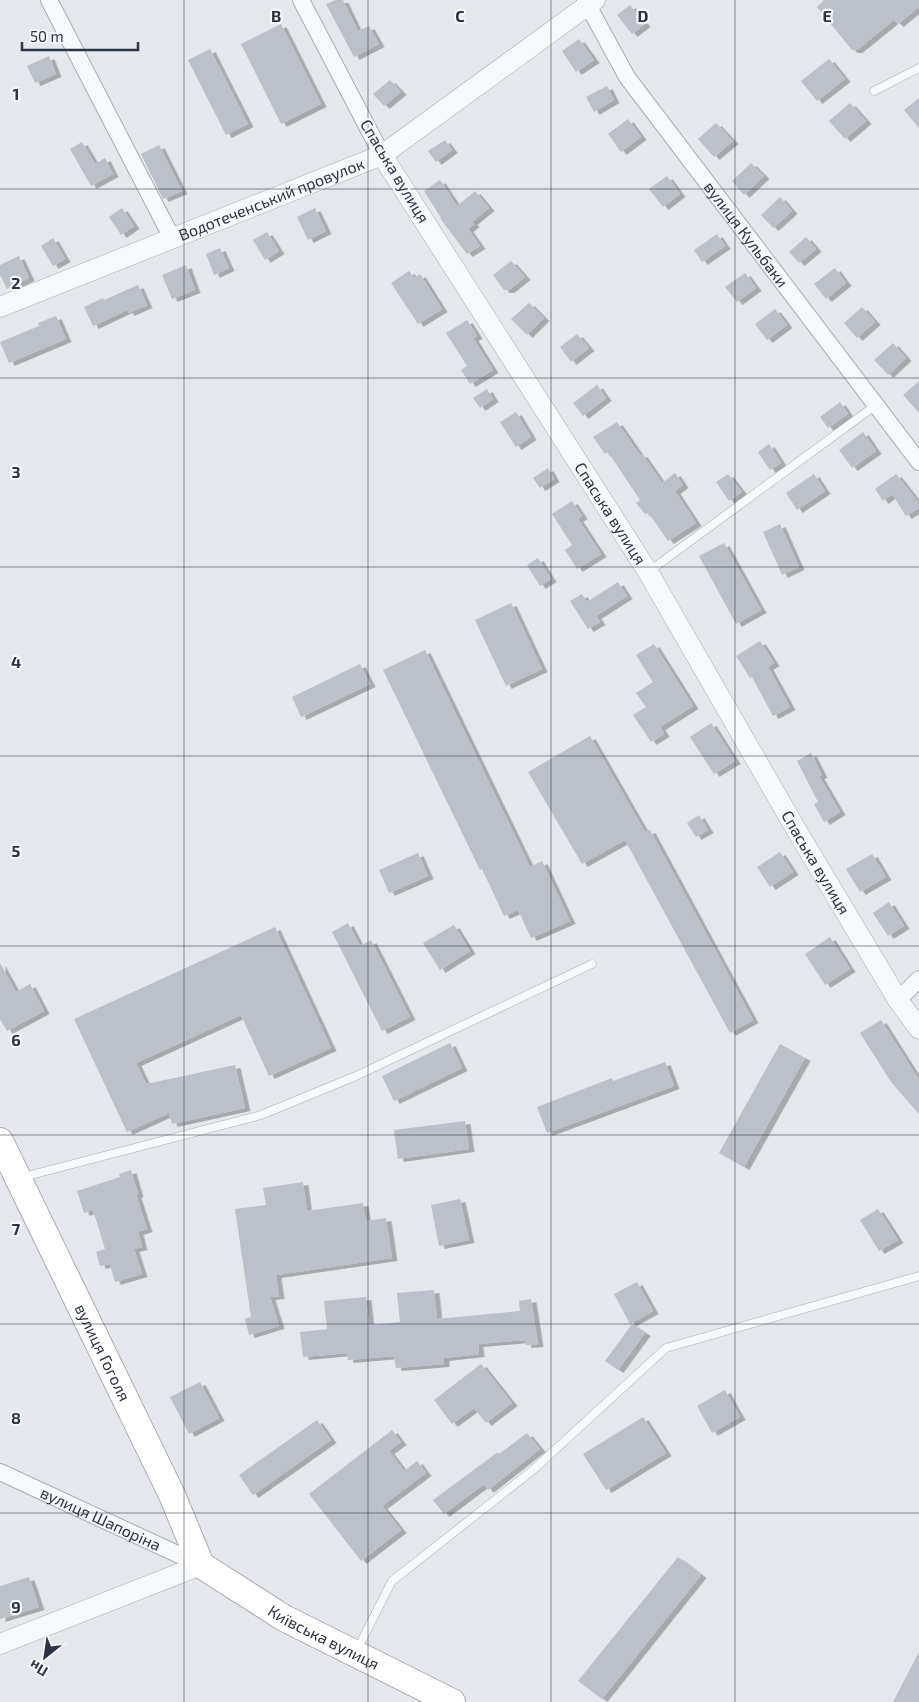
<svg xmlns="http://www.w3.org/2000/svg" width="919" height="1702" font-family="'Exo 2',sans-serif">
  <style>
    .building { fill: #bbc0ca; filter: url(#shadow) }
    .lines { fill: none; stroke-linecap: round; stroke-linejoin: round }
    .service-casing { stroke: #a9aeb7; stroke-width: 9 }
    .minor-casing { stroke: #a9aeb7; stroke-width: 18 }
    .tertiary-casing { stroke: #a9aeb7; stroke-width: 21 }
    .primary-casing { stroke: #a3abb8; stroke-width: 28 }
    .service { stroke: #f7f8fa; stroke-width: 8 }
    .minor { stroke: #f7f8fa; stroke-width: 16 }
    .tertiary { stroke: #f7f8fa; stroke-width: 20 }
    .primary { stroke: #fff; stroke-width: 26 }
    .grid { fill: none; stroke: #2b3445; stroke-width: 1; stroke-opacity: 0.55 }
    .labels { text-anchor: middle; stroke-width: 4.5; stroke-linejoin: round; paint-order: stroke }
    .street-label { font-size: 16px; fill: #2b3445; stroke: #f4f6f9 }
    .grid-label { font-size: 16px; text-anchor: middle; font-weight: bold; fill: #2b3445; stroke: #f4f6f9; stroke-width: 4.5; stroke-linejoin: round; paint-order: stroke }
  </style>
  <defs>
    <filter id="shadow"><feDropShadow dx="5.5" dy="3" stdDeviation="0" flood-color="#0004"/></filter>
  </defs>
  <rect width="100%" height="100%" fill="#e4e7ec"/>
  <path class="building" d="M336,0H343L358,31L369,26L379,44L354,57L326,4Z
    M824,0H919V7L898,24L894,20L857,50H852L817,7Z
    M630,5L645,24L632,34L617,15Z
    M281,24L321,104L281,124L241,44Z
    M579,39L594,60L576,72L562,51Z
    M210,49L248,124L226,135L188,60Z
    M49,56L56,74L35,83L27,66Z
    M829,59L845,79L817,101L801,81Z
    M390,80L401,92L384,106L373,94Z
    M607,86L614,100L594,112L586,97Z
    M919,98V128L904,110Z
    M850,103L866,121L845,139L829,121Z
    M628,119L641,137L621,152L608,134Z
    M716,123L733,141L714,157L698,139Z
    M445,140L452,150L436,162L428,151Z
    M82,142L95,164L105,158L113,174L91,186L70,149Z
    M159,145L182,191L163,199L141,154Z
    M751,163L764,176L744,195L732,181Z
    M667,176L680,194L663,207L649,189Z
    M440,180L457,206L475,191L489,208L472,222L474,224L468,229L480,246L467,254L440,218H441L424,191Z
    M780,197L792,211L773,228L761,215Z
    M122,208L134,226L121,235L109,217Z
    M315,208L326,231L308,240L297,217Z
    M267,232L279,251L265,260L253,240Z
    M717,234L725,246L702,262L694,250Z
    M806,237L816,249L799,263L789,252Z
    M53,238L65,259L53,266L41,246Z
    M220,248L229,268L214,275L206,254Z
    M19,256L29,278L7,289L0,275V265Z
    M511,261L525,277L509,290H504L493,275Z
    M186,265L195,290L172,299L162,275Z
    M835,268L846,283L826,299L814,284Z
    M409,271L414,278L420,274L442,309L418,324L391,283Z
    M745,273L756,288L737,302L725,287Z
    M138,285L147,305L129,313L127,310L93,326L84,307L103,298L104,300Z
    M529,303L544,318L527,335L511,319Z
    M862,307L875,322L857,338L844,323Z
    M775,309L787,325L767,340L755,324Z
    M56,316L66,339L9,363L0,342L39,326L38,323Z
    M467,320L477,336L473,338L493,370L470,384L461,370L467,366L446,333Z
    M577,334L589,348L571,362L560,347Z
    M893,343L906,358L888,375L874,360Z
    M919,381V413L903,395Z
    M597,385L606,398L583,416L573,403Z
    M487,389L493,399L480,408L473,398Z
    M840,402L848,414L828,428L820,417Z
    M516,412L531,437L516,447L500,422Z
    M617,422L640,455L642,454L662,483L675,473L683,485L675,491L696,523L668,541L648,512L645,514L636,503L640,500L608,452L605,454L593,437Z
    M863,432L876,451L852,468L839,450Z
    M769,444L781,463L770,470L758,452Z
    M548,468L554,479L540,488L533,478Z
    M728,474L742,492L729,501L716,482Z
    M814,474L825,491L797,510L786,493Z
    M896,474L919,503V508L906,516L892,494L883,501L875,489Z
    M572,501L582,516L578,519L601,554L577,569L565,550L572,545L552,514Z
    M780,524L799,567L782,575L763,532Z
    M724,543L761,610L736,624L699,556Z
    M538,558L551,579L540,586L527,565Z
    M618,582L627,596L596,616L600,622L588,629L570,601L582,594L587,602Z
    M511,603L542,669L506,686L475,620Z
    M760,641L774,663L768,667L790,707L773,716L752,677L750,678L736,656Z
    M654,644L693,706L660,727L664,734L651,742L633,715L646,707L636,693L653,682L636,655Z
    M425,650L530,867L542,861L570,921L531,938L518,910L504,916L482,869L480,870L383,670Z
    M360,664L370,684L301,717L292,697Z
    M711,723L735,761L714,774L690,737Z
    M590,736L645,832L650,830L753,1020L730,1033L625,840L582,864L528,772Z
    M811,753L822,775L819,776L840,812L824,822L814,804L818,802L797,761Z
    M699,815L708,830L696,837L687,823Z
    M780,852L793,872L770,887L757,867Z
    M418,853L428,876L389,893L379,870Z
    M872,854L886,877L860,892L846,869Z
    M889,902L904,926L888,936L873,913Z
    M348,923L360,946L371,940L410,1017L382,1031L332,932Z
    M454,925L470,951L440,970L423,943Z
    M275,927L331,1048L269,1076L241,1015L136,1063L146,1084L235,1065L245,1108L172,1124L169,1113L127,1132L74,1019Z
    M830,937L850,969L825,985L805,954Z
    M0,963L16,992L30,984L44,1011L7,1031L0,1019Z
    M881,1020L919,1080V1114L891,1082L860,1033Z
    M450,1043L462,1068L394,1101L382,1076Z
    M780,1044L805,1058L744,1167L719,1153Z
    M665,1062L674,1086L547,1133L537,1107L612,1078L613,1081Z
    M465,1121L469,1149L398,1159L394,1130Z
    M131,1170L138,1194L136,1195L147,1229L138,1232L142,1247L134,1249L142,1274L115,1282L110,1264L100,1266L96,1252L105,1249L93,1210L84,1213L77,1191L120,1177L119,1174Z
    M303,1182L307,1211L363,1203L366,1221L386,1218L392,1258L276,1275L279,1296L270,1297L279,1326L249,1335L245,1319L251,1317L235,1209L266,1205L263,1188Z
    M460,1199L469,1240L439,1246L431,1205Z
    M878,1209L898,1240L879,1251L860,1220Z
    M637,1282L653,1311L630,1324L614,1294Z
    M434,1290L437,1319L520,1311L519,1301L531,1299L538,1344L526,1345L525,1340L478,1344L479,1354L444,1358V1364L396,1368L394,1356L348,1360L347,1353L303,1357L300,1332L327,1329L324,1301L366,1297L369,1325L400,1322L397,1293Z
    M632,1324L645,1333L618,1370L605,1361Z
    M481,1364L512,1403L486,1423L474,1408L452,1424L434,1400Z
    M200,1382L219,1418L189,1434L170,1397Z
    M725,1390L740,1417L712,1433L697,1406Z
    M643,1417L666,1453L606,1490L583,1454Z
    M317,1420L331,1440L253,1495L239,1475Z
    M392,1430L401,1442L389,1451L404,1471L417,1461L426,1473L382,1506L401,1530L361,1561L309,1494Z
    M527,1433L540,1449L488,1490L484,1484L444,1514L433,1500L498,1452L499,1454Z
    M678,1557L701,1575L602,1699L578,1681Z
    M29,1577L39,1607L0,1619V1586Z
    M919,1652V1702H893Z"/>
  <g class="lines">
    <g class="service-casing">
      <path id="service" d="M874,91L919,68
        M648,572L876,405
        M23,1177L261,1115L356,1076L592,964
        M357,1650L392,1581L533,1470L666,1348L919,1276"/>
    </g>
    <g class="minor-casing">
      <g id="minor">
        <path d="M49,0L172,238"/>
        <path d="M301,0L382,155"/>
        <path id="s1" d="M585,0L627,77L919,462"/>
        <path d="M898,1000L919,979"/>
        <path id="s2" d="M0,1472L201,1565"/>
      </g>
    </g>
    <g class="tertiary-casing">
      <g id="tertiary">
        <path id="s3" d="M382,155L648,572L797,831L898,1000L919,1029"/>
        <path id="s4" d="M0,307L382,155L595,0"/>
        <path d="M0,1644L201,1565"/>
      </g>
    </g>
    <g class="primary-casing">
      <g id="primary">
        <path id="s5" d="M0,1141L172,1495L201,1565L284,1618L452,1702"/>
      </g>
    </g>
    <use href="#service" class="service"/>
    <use href="#minor" class="minor"/>
    <use href="#tertiary" class="tertiary"/>
    <use href="#primary" class="primary"/>
  </g>
  <path class="grid" d="M184,0V1702M368,0V1702M551,0V1702M735,0V1702M0,189H919M0,378H919M0,567H919M0,756H919M0,946H919M0,1135H919M0,1324H919M0,1513H919"/>
  <g class="labels">
    <g class="street-label">
      <text transform="translate(395 171) rotate(59)" y="6">Спаська вулиця</text>
      <text dy="6" stroke="none"><textPath href="#s4" startOffset="292">Водотеченський провулок</textPath></text>
      <text dy="6" stroke="none"><textPath href="#s1" startOffset="285">вулиця Кульбаки</textPath></text>
      <text dy="6" stroke="none"><textPath href="#s3" startOffset="425">Спаська вулиця</textPath></text>
      <text dy="6" stroke="none"><textPath href="#s3" startOffset="830">Спаська вулиця</textPath></text>
      <text dy="6" stroke="none"><textPath href="#s5" startOffset="235">вулиця Гоголя</textPath></text>
      <text dy="6" stroke="none"><textPath href="#s2" startOffset="111">вулиця Шапоріна</textPath></text>
      <text dy="6" stroke="none"><textPath href="#s5" startOffset="612">Київська вулиця</textPath></text>
    </g>
  </g>
  <g class="grid-label">
    <text x="276" y="22">B</text>
    <text x="460" y="22">C</text>
    <text x="643" y="22">D</text>
    <text x="827" y="22">E</text>
    <text x="16" y="100">1</text>
    <text x="16" y="289">2</text>
    <text x="16" y="478">3</text>
    <text x="16" y="668">4</text>
    <text x="16" y="857">5</text>
    <text x="16" y="1046">6</text>
    <text x="16" y="1235">7</text>
    <text x="16" y="1424">8</text>
    <text x="16" y="1613">9</text>
  </g>
  <g transform="translate(45 1657) rotate(210)" stroke="#f4f6f9" stroke-width="4" paint-order="stroke">
  <path d="M0-4L9 19L0 12L-9 19Z" fill="#2b3445"/>
  <text y="-8" font-size="14" font-weight="bold" text-anchor="middle" fill="#2b3445">Пн</text>
  </g>
  <path d="M22 42v8h116v-8" fill="none" stroke="#2b3445" stroke-width="2.5"/>
  <text x="30" y="42" font-size="15" fill="#2b3445" stroke="#f4f6f9" stroke-width="4" paint-order="stroke">50 m</text>
</svg>
